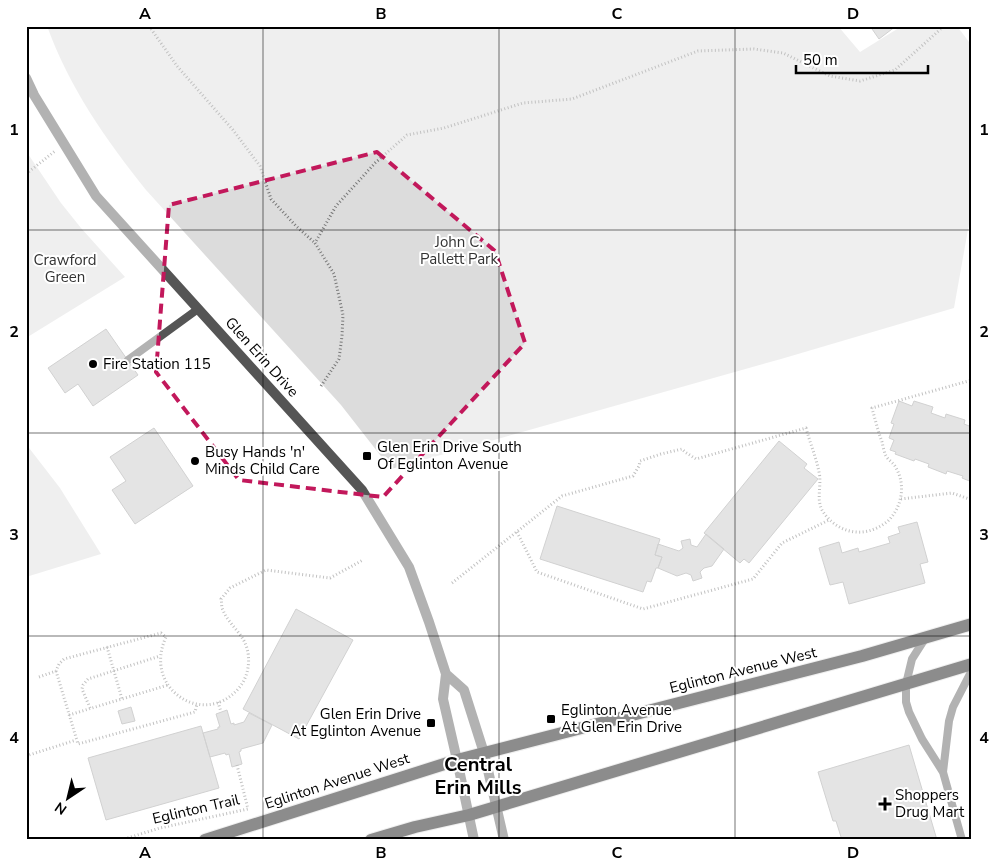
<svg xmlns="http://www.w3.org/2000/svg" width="998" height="866" font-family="'Nunito Sans',sans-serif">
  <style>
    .green { fill: #dcdcdc }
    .building { fill: #c4c4c4; stroke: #999 }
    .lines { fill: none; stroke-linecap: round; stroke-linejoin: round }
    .primary-casing { stroke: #dbdbdb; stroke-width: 14 }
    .path { stroke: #777; stroke-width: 3; stroke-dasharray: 1 2.5; stroke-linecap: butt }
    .service { stroke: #555; stroke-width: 8 }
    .tertiary { stroke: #555; stroke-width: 10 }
    .primary { stroke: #000; stroke-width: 12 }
    .marked { fill: none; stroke: #c2185b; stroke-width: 4; stroke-dasharray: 10 6; stroke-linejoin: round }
    .grid { fill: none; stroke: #000; stroke-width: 1; stroke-opacity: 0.55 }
    .poi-dot { fill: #000; stroke: #fff; stroke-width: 2 }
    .labels { text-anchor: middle; stroke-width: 4; stroke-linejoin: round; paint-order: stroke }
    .park-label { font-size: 15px; fill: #333; stroke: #fff }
    .street-label { font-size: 15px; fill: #000; stroke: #fff }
    .poi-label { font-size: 15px; fill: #000; stroke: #fff; text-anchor: start }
    .district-label { font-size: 20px; font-weight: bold; fill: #000; stroke: #fff }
    .neatline { fill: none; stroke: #000; stroke-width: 2 }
    .grid-label { font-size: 16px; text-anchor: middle; font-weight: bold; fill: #000 }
  </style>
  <rect width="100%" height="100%" fill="#fff"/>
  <path class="green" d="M47,26H838L860,52L902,26H957L972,46V207L954,308L781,359L391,469L341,405L146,190C106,140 69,87 47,26Z
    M26,151L61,203L81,228L125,277L26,338Z
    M26,444L60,488L101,554L26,577Z"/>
  <path class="building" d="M870,26H896L879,39Z
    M106,329L138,375L93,406L78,384L65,393L48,368Z
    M899,401L912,406L914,401L933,407L931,413L945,418L946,414L965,420L964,424L972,427V482L962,478L963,476L947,471L946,474L928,467L929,464L915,459L914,461L895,454L896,452L890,450L894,440L889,438L894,424L891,423Z
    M154,428L193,486L135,524L112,490L126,481L110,457Z
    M779,441L807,464L804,468L818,479L749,563L744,559L740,563L704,533Z
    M557,506L660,539L655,555L662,557L658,568H656L651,582L647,581L643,592L540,559Z
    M917,522L928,562L920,564L925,583L849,604L843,582L830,585L819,548L839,542L842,553L858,548L859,552L890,543L888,537L900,533L898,527Z
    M706,534L724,549L712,566L704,568L700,572L702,578L693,581L691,575L686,573L677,576L658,568L662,557L655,555L658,544L679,551L683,548L681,541L690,539L691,545L697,547Z
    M296,609L353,640L299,739L243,709Z
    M131,707L135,721L122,724L118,711Z
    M227,710L231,724L234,723V725L244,722L249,713L272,725L263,743L241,749V751L239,752L242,764L232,767L229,754L226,755L225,753L210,757L203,733L218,729V727H220L216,714Z
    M201,726L219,788L106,820L88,758Z
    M909,745L937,840H842L836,821H833L818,772Z"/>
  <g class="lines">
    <g class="primary-casing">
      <path id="primary" d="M205,840L457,760L862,656L972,624
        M371,840L415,827L469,815L972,664"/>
    </g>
    <path class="path" d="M149,26L177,66L233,130L260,166L271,199L296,226L315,243
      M26,174L55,151
      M321,386L339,359L342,336L343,315L334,274L315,243L336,206L375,163L407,135L444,128L523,103L572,99L698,51L754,49L783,53L830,76L860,81L895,70L944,26
      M901,499L952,493L972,500
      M517,532L537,572L643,609L753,579L782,543L829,520
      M452,583L562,496L633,476L639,466L640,461L661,454L682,449L685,452L696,459L806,428C810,443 816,457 819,472C822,485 816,498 822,510C829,522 842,531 856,532C868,533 879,528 888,521C902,507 906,485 896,468C894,463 889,461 886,456C884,452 883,446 882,442C878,431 875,419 872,408L972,380
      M107,647L122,699
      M56,671L78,744L195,712L197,704
      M39,677L56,671L59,664L64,659L161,633L166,637C142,689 204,728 238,689C250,676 252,654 243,639C237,629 227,621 223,610C221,607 222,603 221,599L230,588L266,570L330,578L363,560
      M218,702L221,712
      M90,708L82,689L83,685L88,679L160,656
      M69,715L168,685
      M26,756L76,740
      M237,765L248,809
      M121,840L160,828L248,809"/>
    <path class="service" d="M128,360L198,309
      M926,637L912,659L906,684V702L909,712L922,739L943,772L962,840
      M943,772L949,721L953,707L972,670"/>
    <path class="tertiary" d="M26,78L34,95L96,196L362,490L409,567L429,622L446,674L443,699L457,760L474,840
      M446,674L464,690L484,753L504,840"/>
    <use href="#primary" class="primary"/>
  </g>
  <path d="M0 0H998V866H0ZM377,152L495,251L525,343L383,497L239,480L156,372L169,205Z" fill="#fff" fill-opacity=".55" fill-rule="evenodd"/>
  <path class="marked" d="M377,152L495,251L525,343L383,497L239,480L156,372L169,205Z"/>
  <path class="grid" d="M263,26V840M499,26V840M735,26V840M26,230H972M26,433H972M26,636H972"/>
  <g class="poi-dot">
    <circle cx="93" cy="364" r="5"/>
    <rect x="362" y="451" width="10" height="10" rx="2.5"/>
    <circle cx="195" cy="461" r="5"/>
    <rect x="546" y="714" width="10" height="10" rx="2.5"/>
    <rect x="426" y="718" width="10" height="10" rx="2.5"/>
    <path d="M882.5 796.5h5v5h5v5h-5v5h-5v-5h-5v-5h5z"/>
  </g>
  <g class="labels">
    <g class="park-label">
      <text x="459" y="247">John C.<tspan x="459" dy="17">Pallett Park</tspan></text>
      <text x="65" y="265">Crawford<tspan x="65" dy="17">Green</tspan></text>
    </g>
    <g class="street-label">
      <text transform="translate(262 357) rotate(48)" y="5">Glen Erin Drive</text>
      <text transform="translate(743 670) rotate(-14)" y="5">Eglinton Avenue West</text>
      <text transform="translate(337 781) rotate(-18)" y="5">Eglinton Avenue West</text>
      <text transform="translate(196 809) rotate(-13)" y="5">Eglinton Trail</text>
    </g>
    <g class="poi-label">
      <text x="103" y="369">Fire Station 115</text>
      <text x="377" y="452">Glen Erin Drive South<tspan x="377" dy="17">Of Eglinton Avenue</tspan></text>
      <text x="205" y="457">Busy Hands 'n'<tspan x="205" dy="17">Minds Child Care</tspan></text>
      <text x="561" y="715">Eglinton Avenue<tspan x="561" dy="17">At Glen Erin Drive</tspan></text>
      <text x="421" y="719" text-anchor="end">Glen Erin Drive<tspan x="421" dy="17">At Eglinton Avenue</tspan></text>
      <text x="895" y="800">Shoppers<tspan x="895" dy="17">Drug Mart</tspan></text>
    </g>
    <g class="district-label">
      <text x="478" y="771">Central<tspan x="478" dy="23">Erin Mills</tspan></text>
    </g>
  </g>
  <rect width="998" height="866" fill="none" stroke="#ffffff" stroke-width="55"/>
  <g transform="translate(68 798) rotate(215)" stroke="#ffffff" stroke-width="4" paint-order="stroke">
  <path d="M0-4L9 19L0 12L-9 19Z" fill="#000000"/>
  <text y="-8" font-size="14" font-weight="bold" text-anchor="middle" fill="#000000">N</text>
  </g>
  <path d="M796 65v8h132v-8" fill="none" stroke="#000000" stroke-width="2.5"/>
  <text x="803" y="65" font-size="15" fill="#000000" stroke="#ffffff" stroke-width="4" paint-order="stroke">50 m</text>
  <rect x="28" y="28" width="942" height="810" class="neatline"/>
  <g class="grid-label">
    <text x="145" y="19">A</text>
    <text x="381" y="19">B</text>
    <text x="617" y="19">C</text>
    <text x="853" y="19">D</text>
    <text x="14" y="135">1</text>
    <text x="984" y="135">1</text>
    <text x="14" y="337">2</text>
    <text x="984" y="337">2</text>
    <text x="14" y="540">3</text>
    <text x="984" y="540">3</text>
    <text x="14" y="743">4</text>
    <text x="984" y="743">4</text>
    <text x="145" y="858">A</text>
    <text x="381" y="858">B</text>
    <text x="617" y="858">C</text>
    <text x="853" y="858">D</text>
  </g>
</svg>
